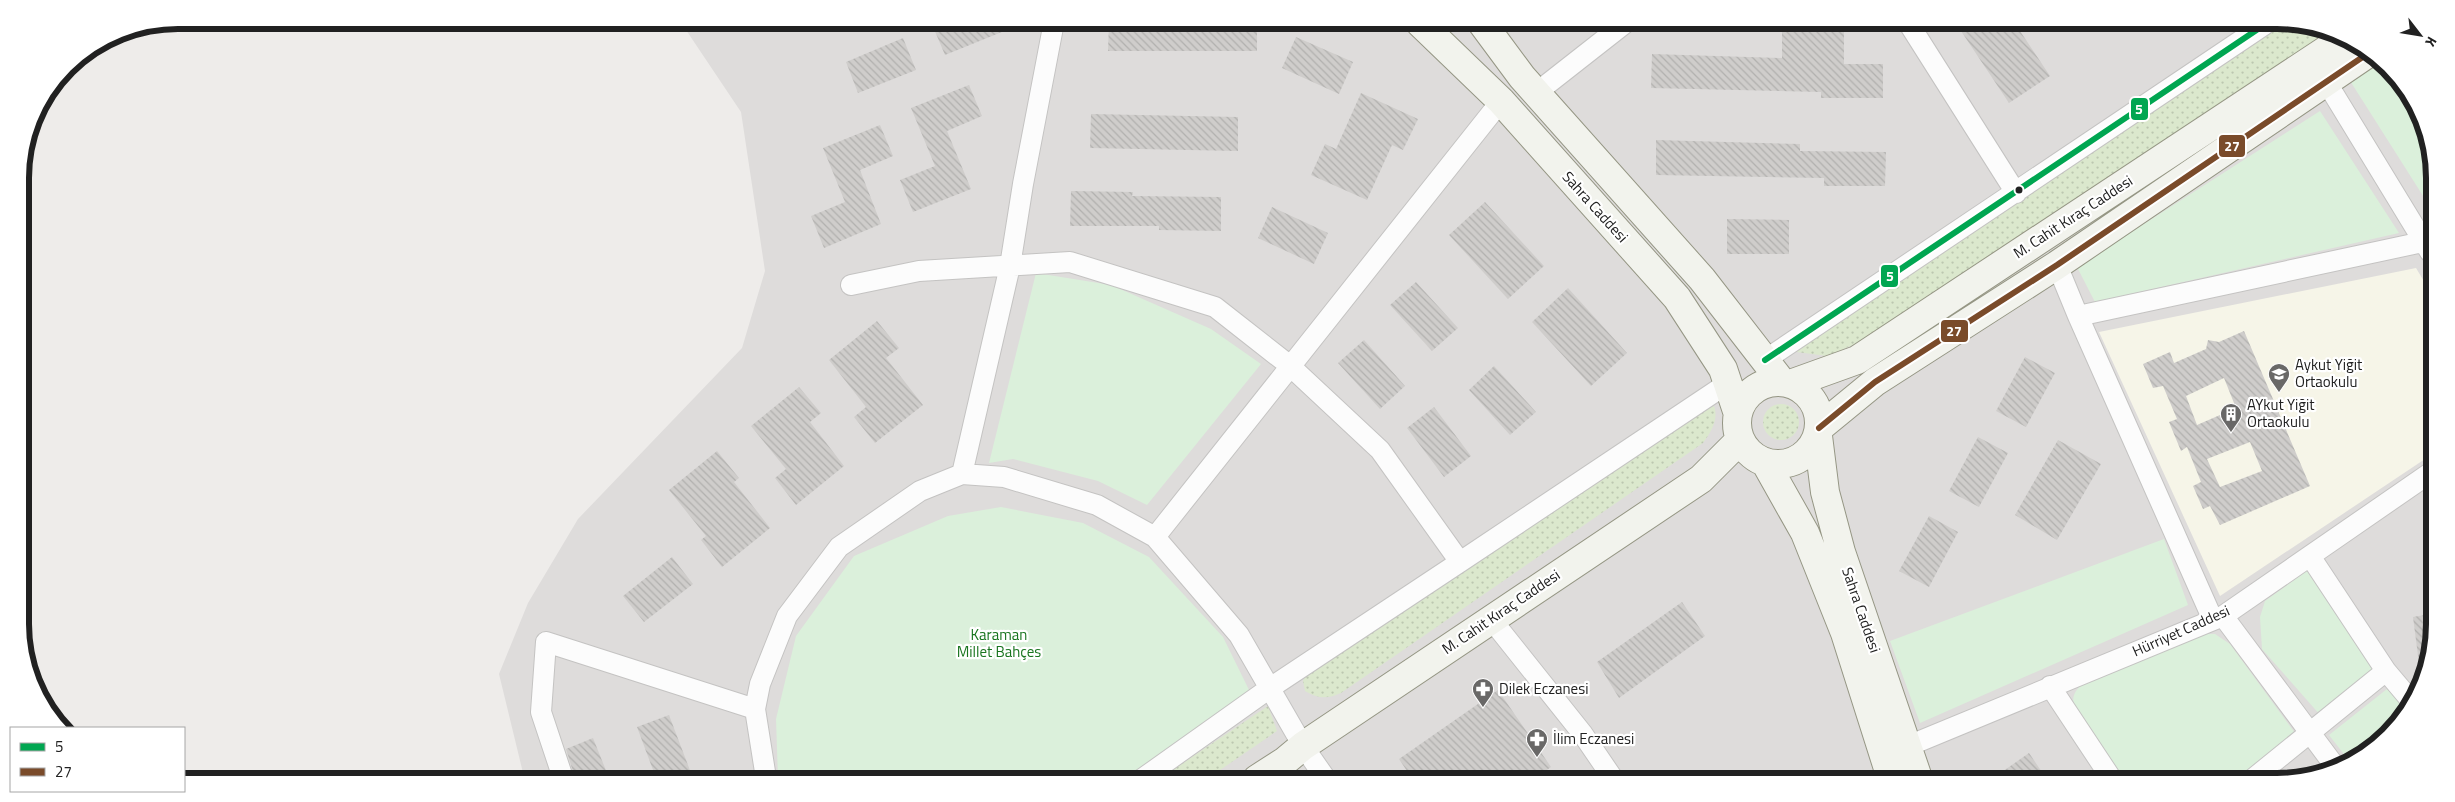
<svg xmlns="http://www.w3.org/2000/svg" width="2455" height="802" font-family="'Titillium Web',sans-serif">
  <style>
    .residential { fill: #dedcdb }
    .education { fill: #f6f5e8 }
    .grass { fill: url(#grass-dots) }
    .park { fill: #dbf0db }
    .building { fill: url(#building-back-hatch); fill-rule: evenodd }
    .lines { fill: none; stroke-linecap: round; stroke-linejoin: round }
    .street-casing { stroke: #c4c3c2; stroke-width: 22 }
    .secondary-casing { stroke: #959684; stroke-width: 30 }
    .street { stroke: #fcfcfc; stroke-width: 20 }
    .secondary { stroke: #f2f3ed; stroke-width: 28 }
    .bus-1-casing { stroke: #fff; stroke-width: 10 }
    .bus-2-casing { stroke: #fff; stroke-width: 10 }
    .bus-1 { stroke: #00a651; stroke-width: 6 }
    .bus-2 { stroke: #7a4b2a; stroke-width: 6 }
    .bus-dot { fill: #212121; stroke: #fff; stroke-width: 2 }
    .labels { text-anchor: middle; stroke-width: 4.5; stroke-linejoin: round; paint-order: stroke }
    .street-label { font-size: 15px; fill: #212121; stroke: #fff }
    .poi-label { font-size: 15px; fill: #212121; stroke: #fff; text-anchor: start }
    .park-label { font-size: 15px; fill: #19751f; stroke: #fff }
    .rim { fill: none; stroke: #212121; stroke-width: 6 }
    .line-badge { stroke: #fff; stroke-width: 2 }
    .badge-label { font-size: 14px; text-anchor: middle; font-weight: bold; fill: #fff }
  </style>
  <defs>
    <pattern id="grass-dots" width="8" height="8" patternUnits="userSpaceOnUse" patternTransform="scale(1.25)"><rect width="8" height="8" fill="#dbe8cd"/><path d="M2 2h.1M6 6h.1" fill="none" stroke="#bcc7b0" stroke-width="1.8" stroke-linecap="round"/></pattern>
    <pattern id="building-back-hatch" width="6" height="6" patternUnits="userSpaceOnUse" patternTransform="scale(1.25)"><rect width="6" height="6" fill="#cfcdcb"/><path d="M-1 5l2 2M0 0l6 6M5-1l2 2" fill="none" stroke="#b1b0ae"/></pattern>
  </defs>
  <rect width="100%" height="100%" fill="#eeecea"/>
  <path class="residential" d="M680,21L2318,25L2356,41L2396,73L2432,147L2430,665L2409,712L2374,749L2328,774L2287,782L524,777L499,674L528,603L578,519L742,348L765,271L741,112Z"/>
  <path class="education" d="M2416,268L2431,293V455L2220,596L2099,332Z"/>
  <path class="grass" d="M2275,25H2318L2331,31L1862,341L1827,356L1789,351Z
    M1763 422a18 18 0 1 1 36 0a18 18 0 1 1-36 0Z
    M1714,406C1719,419 1711,432 1703,443L1341,693C1328,699 1318,699 1305,691L1303,681L1305,677L1706,408Z
    M1268,706L1277,731L1207,779H1159Z"/>
  <path class="park" d="M2378,59L2396,73L2432,147V210L2347,76Z
    M2320,111L2399,233L2095,302L2077,267Z
    M1036,273L1111,285L1211,329L1261,364L1147,505L1098,481L1013,459L989,463Z
    M1001,507L1083,523L1149,557L1223,637L1250,692L1128,779L778,778L776,719L796,636L854,556L948,516Z
    M2164,539L2188,605L1920,723L1890,641Z
    M2307,571L2374,670L2321,716L2262,649L2260,617L2265,601Z
    M2202,634H2215L2230,644L2295,733L2234,782L2126,781L2074,706C2072,697 2074,693 2080,686Z
    M2387,689L2409,711L2374,749L2350,762L2329,735Z"/>
  <path class="building" d="M931,22H1024V23L945,55Z
    M1109,22L1257,23V51H1108Z
    M1782,24H1844V64H1883V98H1821V92L1651,88L1652,54L1782,58Z
    M1971,25H2016L2050,76L2009,103L1961,31Z
    M1296,37L1353,62L1339,94L1282,68Z
    M903,38L916,70L858,93L846,62Z
    M969,85L982,116L947,131L971,189L913,212L900,180L935,166L911,108Z
    M1361,93L1418,119L1403,150L1392,145L1367,200L1311,175L1325,144L1336,149Z
    M1091,114L1238,117V151L1090,148Z
    M880,125L893,156L860,170L881,224L824,248L811,216L845,202L823,148Z
    M1656,140L1800,144V151L1886,152L1885,186H1824V178L1656,175Z
    M1071,191L1133,192L1132,196L1221,197V231L1159,230V226H1070Z
    M1485,202L1544,266L1508,299L1449,235Z
    M1272,207L1328,233L1314,264L1258,238Z
    M1727,219L1789,220V254H1727Z
    M1416,282L1458,328L1432,351L1390,305Z
    M1568,288L1627,353L1591,386L1532,322Z
    M877,321L899,348L886,358L923,405L875,443L854,417L866,407L829,360Z
    M2244,331L2310,486L2220,525L2210,506L2203,509L2193,486L2201,482L2187,447L2181,451L2169,422L2177,419L2163,386L2153,388L2143,364L2170,352L2174,363L2206,349L2208,340L2219,342ZM2224,378L2236,408L2197,425L2186,396ZM2250,442L2262,471L2220,487L2207,459Z
    M1364,340L1405,386L1380,409L1338,363Z
    M2025,357L2055,373L2026,427L1996,411Z
    M1494,366L1536,412L1510,435L1469,390Z
    M799,387L821,413L810,422L844,466L796,505L775,478L786,469L751,426Z
    M1434,407L1471,456L1444,477L1407,428Z
    M1978,437L2008,453L1979,507L1949,491Z
    M2058,440L2101,464L2057,540L2015,515Z
    M717,451L739,478L734,482L770,528L722,567L701,540L706,536L669,490Z
    M1929,516L1958,532L1929,587L1899,571Z
    M672,557L693,584L644,622L623,596Z
    M1682,602L1705,636L1619,698L1597,662Z
    M2430,614V665L2427,671H2420L2413,617Z
    M1498,690L1551,767L1533,780H1413L1399,759Z
    M669,715L691,773L677,778H656L637,727Z
    M593,738L609,778H575L566,749Z
    M2029,753L2048,781H1989Z"/>
  <g class="lines">
    <g class="street-casing">
      <path id="street" d="M1909,24L2016,193
        M2319,70L2430,252
        M1536,93L1624,24
        M2057,265L2078,316L2432,240
        M851,285L919,271L1070,262L1215,307L1289,365L1380,450L1460,562L1270,688L1142,779
        M2078,316L2213,620
        M1765,360L2264,25
        M962,474L1010,266L1023,184L1054,22
        M1155,537L1501,101
        M2310,556L2386,671L2413,703
        M1460,562L1728,383
        M2223,616L2337,769
        M1491,619L1582,733L1614,780
        M2050,686L2113,781
        M1896,751L2223,616L2430,473
        M563,778L541,712L546,642L755,709
        M766,778L755,709L760,684L787,616L839,547L920,491L962,474L1004,477L1097,505L1155,537L1239,635L1303,746L1326,779
        M2249,782L2386,671"/>
    </g>
    <g class="secondary-casing">
      <path id="secondary" d="M1420,23L1501,101L1677,298L1723,369L1738,414
        M1482,23L1522,77L1702,279L1781,381
        M1737 423a41 41 0 1 1 82 0a41 41 0 1 1-82 0Z
        M1793,383L1857,360L2346,37
        M1819,428L1875,382L2057,265L2370,52
        M1818,436L1825,492L1841,552L1919,781
        M1765,462L1805,533L1845,633L1892,781
        M1257,779L1285,761L1303,746L1701,479L1740,440"/>
    </g>
    <use href="#street" class="street"/>
    <use href="#secondary" class="secondary"/>
    <g class="bus-1-casing">
      <path id="bus-1" d="M1765,360L2264,25"/>
    </g>
    <g class="bus-2-casing">
      <path id="bus-2" d="M1819,428L1875,382L2057,265L2370,52"/>
    </g>
    <use href="#bus-1" class="bus-1"/>
    <use href="#bus-2" class="bus-2"/>
  </g>
  <defs>
    <g id="school-pin" transform="scale(1.125)"><path d="M0 17L-7.5 6A9.5 9.5 0 1 1 7.5 6Z" fill="#696867" stroke="#fff"/><path d="M0-5L7-2L0 1L-7-2ZM-4 1L0 2.5L4 1V4Q0 6-4 4Z" fill="#fff"/></g>
    <g id="building-pin" transform="scale(1.125)"><path d="M0 17L-7.5 6A9.5 9.5 0 1 1 7.5 6Z" fill="#696867" stroke="#fff"/><path d="M-4-6H4V6H1V3H-1V6H-4ZM-2.5-4.3h1.7v1.8h-1.7ZM.8-4.3h1.7v1.8H.8ZM-2.5-1h1.7V.8h-1.7ZM.8-1h1.7V.8H.8Z" fill="#fff"/></g>
    <g id="pharmacy-pin" transform="scale(1.125)"><path d="M0 17L-7.5 6A9.5 9.5 0 1 1 7.5 6Z" fill="#696867" stroke="#fff"/><path d="M-2-6h4v4h4v4h-4v4h-4v-4h-4v-4h4Z" fill="#fff"/></g>
  </defs>
  <g fill-rule="evenodd">
    <use href="#school-pin" x="2279" y="374"/>
    <use href="#building-pin" x="2231" y="414"/>
    <use href="#pharmacy-pin" x="1483" y="689"/>
    <use href="#pharmacy-pin" x="1537" y="739"/>
  </g>
  <circle class="bus-dot" cx="2019" cy="190" r="4.5"/>
  <g class="labels">
    <g class="street-label">
      <text transform="translate(1595 207) rotate(48)" y="5">Sahra Caddesi</text>
      <text transform="translate(2073 217) rotate(-33)" y="5">M. Cahit Kıraç Caddesi</text>
      <text transform="translate(1861 610) rotate(71)" y="5">Sahra Caddesi</text>
      <text transform="translate(1501 612) rotate(-34)" y="5">M. Cahit Kıraç Caddesi</text>
      <text transform="translate(2181 631) rotate(-24)" y="5">Hürriyet Caddesi</text>
    </g>
    <g class="poi-label">
      <text x="2295" y="370">Aykut Yiğit<tspan x="2295" dy="17">Ortaokulu</tspan></text>
      <text x="2247" y="410">AYkut Yiğit<tspan x="2247" dy="17">Ortaokulu</tspan></text>
      <text x="1499" y="694">Dilek Eczanesi</text>
      <text x="1553" y="744">İlim Eczanesi</text>
    </g>
    <g class="park-label">
      <text x="999" y="640">Karaman<tspan x="999" dy="17">Millet Bahçes</tspan></text>
    </g>
  </g>
  <path d="M0 0H2455V802H0ZM178 29H2277A149 149 0 0 1 2426 178V624A149 149 0 0 1 2277 773H178A149 149 0 0 1 29 624V178A149 149 0 0 1 178 29Z" fill="#fff" fill-rule="evenodd"/>
  <path class="rim" d="M178 29H2277A149 149 0 0 1 2426 178V624A149 149 0 0 1 2277 773H178A149 149 0 0 1 29 624V178A149 149 0 0 1 178 29Z"/>
  <g class="line-badge">
    <rect x="2130" y="97" width="19" height="24" rx="5" fill="#00a651"/>
    <rect x="2218" y="134" width="28" height="24" rx="5" fill="#7a4b2a"/>
    <rect x="1880" y="264" width="19" height="24" rx="5" fill="#00a651"/>
    <rect x="1940" y="319" width="29" height="24" rx="5" fill="#7a4b2a"/>
  </g>
  <g class="badge-label">
    <text x="2139" y="114">5</text>
    <text x="2232" y="151">27</text>
    <text x="1890" y="281">5</text>
    <text x="1954" y="336">27</text>
  </g>
  <rect x="10" y="727" width="175" height="65" fill="#ffffff" stroke="#a6a6a6"/>
  <rect x="20" y="743" width="25" height="8" fill="#00a651" stroke="#a6a6a6"/>
  <text x="55" y="752" font-size="15" fill="#212121">5</text>
  <rect x="20" y="768" width="25" height="8" fill="#7a4b2a" stroke="#a6a6a6"/>
  <text x="55" y="777" font-size="15" fill="#212121">27</text>
  <g transform="translate(2420 35) rotate(121)" stroke="#ffffff" stroke-width="4" paint-order="stroke">
  <path d="M0-4L9 19L0 12L-9 19Z" fill="#212121"/>
  <text y="-8" font-size="14" font-weight="bold" text-anchor="middle" fill="#212121">K</text>
  </g>
</svg>
